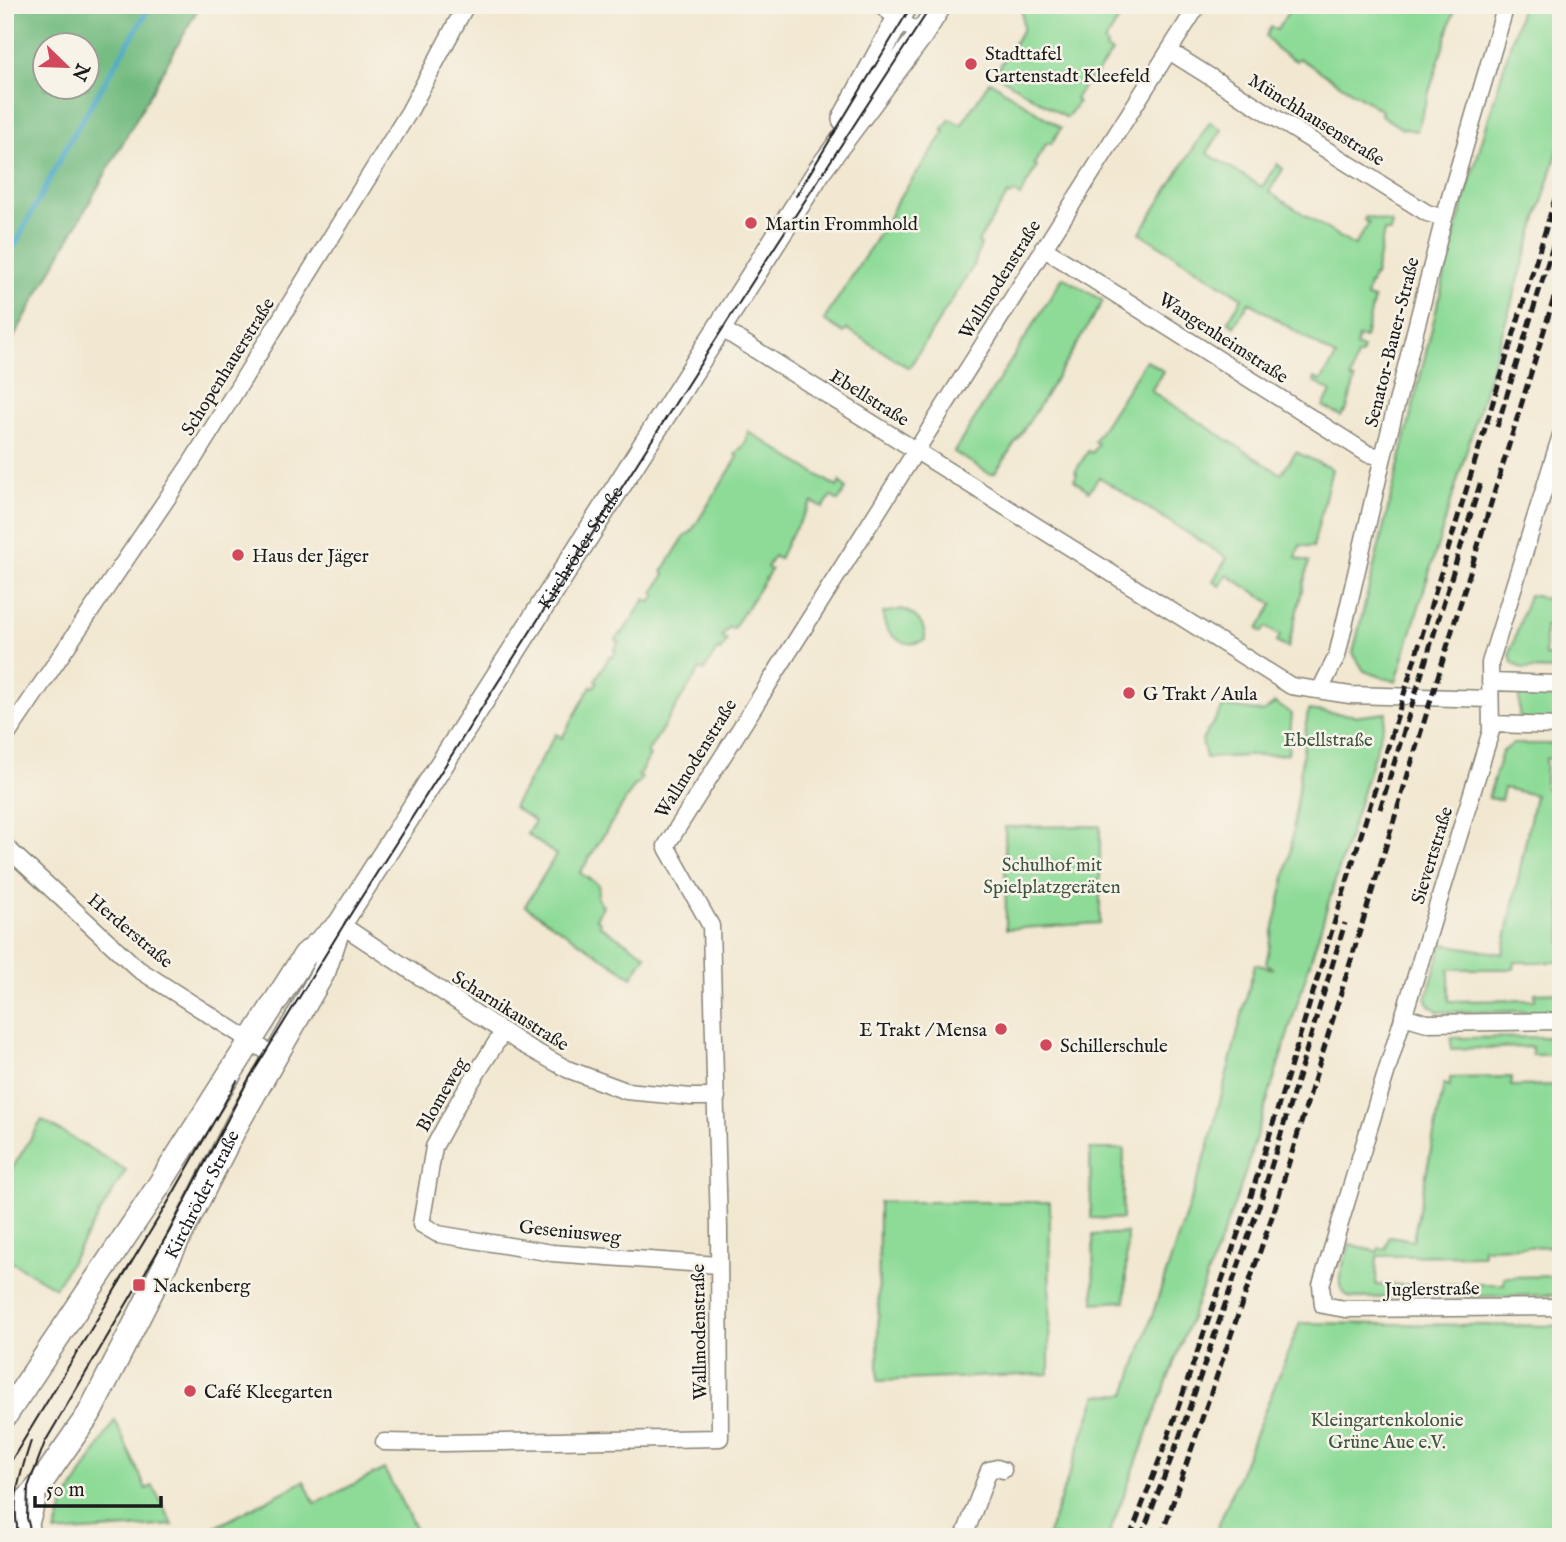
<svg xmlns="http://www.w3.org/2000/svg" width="1566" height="1542" font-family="'IM FELL English',serif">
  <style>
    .green { fill: #8edb98; stroke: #557c5a; stroke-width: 2 }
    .forest { fill: #72bb80; stroke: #476c4e; stroke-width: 2; fill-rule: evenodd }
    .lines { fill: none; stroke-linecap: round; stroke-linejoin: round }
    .stream { stroke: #4ba9ca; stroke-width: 5 }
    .minor-casing { stroke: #878276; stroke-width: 19 }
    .secondary-casing { stroke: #878276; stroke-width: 26 }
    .minor { stroke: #fff; stroke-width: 16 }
    .secondary { stroke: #fff; stroke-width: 23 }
    .tram { stroke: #1c1c1c; stroke-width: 2 }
    .rail { stroke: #1c1c1c; stroke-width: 5; stroke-dasharray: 10 5; stroke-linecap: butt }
    .poi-dot { fill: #d1495b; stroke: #f7f3e8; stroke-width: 2.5 }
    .labels { text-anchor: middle; stroke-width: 5; stroke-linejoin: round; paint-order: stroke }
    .poi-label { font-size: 19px; fill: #1c1c1c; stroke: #f7f3e8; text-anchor: start }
    .street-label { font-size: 19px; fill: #1c1c1c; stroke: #f7f3e8 }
    .park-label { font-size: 19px; fill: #3e5541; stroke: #f7f3e8 }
  </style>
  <rect width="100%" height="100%" fill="#f7f3e8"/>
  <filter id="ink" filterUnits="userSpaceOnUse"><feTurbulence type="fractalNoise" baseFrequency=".0143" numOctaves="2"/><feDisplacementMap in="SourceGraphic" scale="14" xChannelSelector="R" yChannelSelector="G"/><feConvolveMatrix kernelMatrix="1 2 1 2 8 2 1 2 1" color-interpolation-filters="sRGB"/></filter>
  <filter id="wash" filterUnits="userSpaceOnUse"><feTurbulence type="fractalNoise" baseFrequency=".00686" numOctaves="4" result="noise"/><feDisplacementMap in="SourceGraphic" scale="28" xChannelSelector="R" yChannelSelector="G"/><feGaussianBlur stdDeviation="1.57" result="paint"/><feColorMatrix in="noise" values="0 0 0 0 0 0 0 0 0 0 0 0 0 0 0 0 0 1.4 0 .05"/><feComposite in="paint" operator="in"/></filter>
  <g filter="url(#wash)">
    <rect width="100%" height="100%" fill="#f2e8d1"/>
    <path class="green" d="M1026,5H1128L1104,43L1107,45L1106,49L1112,52L1092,80L1088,79L1075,99L1078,102L1067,118L995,74L1023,29L1022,11Z
      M1286,5H1456L1417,131L1401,128L1381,115L1382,111L1299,58L1296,61L1276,49L1266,36L1271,27L1277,30L1290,9Z
      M1522,5H1561V140L1396,682L1364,671L1353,653L1456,229Z
      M990,81L1061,128L1051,144L1047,143L1034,164L1037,166L1020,196L1014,192L1011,196L1008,194L978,242L981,244L974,265L909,368L847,329L844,333L824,320L888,220L896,203L945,132L942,130L950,119L961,125Z
      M1210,122L1222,130L1207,153L1262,187L1277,164L1283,169L1269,192L1354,246L1369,223L1364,220L1366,217L1392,223L1390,232L1384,231L1375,276H1373L1371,284H1369L1366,297L1374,299L1365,338L1358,337L1356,347L1363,348L1361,355H1357L1351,379L1355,380L1347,409L1341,416L1323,406L1331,392L1314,381L1315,378L1321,381L1336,357L1249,302L1234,326L1228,321L1242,298L1140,233Z
      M1063,277L1103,301L1036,411L995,473L990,474L954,452Z
      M1146,360L1163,371L1151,391L1281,474L1296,452L1332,469L1313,547L1300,545L1296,558L1309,562L1288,648L1276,642L1280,636L1266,627L1262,632L1258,629L1273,604L1227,575L1220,586L1213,581L1227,558L1099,477L1089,491L1074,480L1077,474L1075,472L1088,451L1092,453L1098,444L1094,441Z
      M748,431L837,487L840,482L846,489L838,501L831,496L823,508L812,502L788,540L779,559L774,556L767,567L771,570L733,629L729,627L722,637L727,641L720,651L717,650L704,671L700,669L647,753L650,756L638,776L642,778L637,785H635L580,873L599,885L597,898L603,906L596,918L600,922L599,925L646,955L632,977L525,906L556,855L527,834L535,821L513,807L556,734L562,738L591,686L594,687L597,682L595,680L610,656L613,657L616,652L614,650L619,642L616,640L620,633L622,634L645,599L651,602L656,595L653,593L665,574L662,572L684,537L691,532L738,457L735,455L746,442Z
      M1529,595L1561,601V626H1545V656L1561,657V670L1523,669L1512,663L1510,653Z
      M902,609C916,614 926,625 925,640C905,650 883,635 883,613Z
      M1527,690L1561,691V721H1528L1519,716V694Z
      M1275,703L1292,714L1288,754L1206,758L1202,740L1224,706L1263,712Z
      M1308,710L1360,716L1387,713L1240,1189L1108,1537H1047L1097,1395L1126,1394L1208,1148L1255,964L1273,969L1266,963L1290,855Z
      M1513,744H1561V758H1546L1545,788L1561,789V962H1515L1514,969H1449V1001L1535,1000V993L1561,992V1011L1439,1012L1429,1005L1426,1000L1442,944L1503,954L1535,795L1504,788L1501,800L1488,798L1502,752Z
      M1100,826V923L1006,929L1005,827Z
      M1561,1037V1055H1532V1047L1451,1049V1038Z
      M1511,1077V1086L1561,1085V1246L1483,1248V1255L1377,1256L1376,1285L1504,1284V1277L1561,1276V1295L1353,1298C1328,1290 1345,1262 1350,1244L1377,1252L1379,1248L1386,1249L1389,1236L1413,1240L1444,1084L1450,1086V1078Z
      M42,1120L126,1170L55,1288L5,1258V1180Z
      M1090,1149H1124L1122,1219L1091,1218Z
      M879,1202H1050L1049,1374L878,1381Z
      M1127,1233L1125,1301L1094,1303L1093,1235Z
      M1300,1323L1561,1326V1537H1214Z
      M115,1420L146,1489L153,1486L173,1525L55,1533L64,1504Z
      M384,1469L420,1537H197L304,1481L315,1504Z"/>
    <path class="forest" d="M5,5H200L5,353ZM46,46H88V88H46Z"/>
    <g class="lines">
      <path class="stream" d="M5,264L69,142L151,5"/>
    </g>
  </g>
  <g filter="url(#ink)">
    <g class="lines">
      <g class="minor-casing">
        <path id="minor" d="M880,5L915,31
          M1169,51L1427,213L1444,218
          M1043,248L1368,454L1383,457
          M719,327L1291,686L1350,695L1490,699
          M1561,435L1490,663L1491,731L1321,1285L1323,1305L1345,1309L1561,1307
          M1490,682L1561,684
          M1320,690L1337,656L1383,457L1444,218L1506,5
          M1491,724L1561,726
          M5,738L191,463L409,112L466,5
          M5,846L138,969L274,1056
          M340,924L522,1044L567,1069L626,1091L691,1097H717
          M1403,1016L1427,1023L1561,1021
          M503,1032L459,1101L434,1147L421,1224L438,1234L552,1253L718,1265
          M384,1442L442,1443L720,1438L719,1227L711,926L666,846L1198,5
          M964,1537L989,1470L997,1468L1003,1470"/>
      </g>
      <g class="secondary-casing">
        <g id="secondary">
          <path d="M844,119L906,5"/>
          <path d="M5,1416L156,1190L305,955L337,927"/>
          <path id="s1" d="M5,1526L38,1487L89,1414L238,1122L324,971L340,924L820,170L921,35L940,5"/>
          <path d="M23,1537L34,1499"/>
        </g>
      </g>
      <use href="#minor" class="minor"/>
      <use href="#secondary" class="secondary"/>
      <path class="tram" d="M796,196L912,5
        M5,1471L170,1199L237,1081
        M19,1537C10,1500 20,1476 31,1441
        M32,1537L27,1518L28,1487L45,1442L169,1232L246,1084L343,926L767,259L932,5"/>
      <path class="rail" d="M1497,427L1561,220
        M1380,809L1481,481
        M1130,1537L1167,1440L1251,1196L1561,179
        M1141,1537L1178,1441L1261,1200L1345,923
        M1161,1537L1275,1208L1561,275"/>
    </g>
  </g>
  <g class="poi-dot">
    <circle cx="971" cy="64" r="7"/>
    <circle cx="751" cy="223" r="7"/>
    <circle cx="238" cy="555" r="7"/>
    <circle cx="1129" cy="693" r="7"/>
    <circle cx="1001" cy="1029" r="7"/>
    <circle cx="1046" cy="1045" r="7"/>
    <rect x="132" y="1278" width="14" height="14" rx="3.5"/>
    <circle cx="190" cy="1391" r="7"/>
  </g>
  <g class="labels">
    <g class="poi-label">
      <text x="985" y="60">Stadttafel<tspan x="985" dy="22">Gartenstadt Kleefeld</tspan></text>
      <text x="765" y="230">Martin Frommhold</text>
      <text x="252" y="562">Haus der Jäger</text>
      <text x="1143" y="700">G Trakt / Aula</text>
      <text x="987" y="1036" text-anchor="end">E Trakt / Mensa</text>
      <text x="1060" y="1052">Schillerschule</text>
      <text x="153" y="1292">Nackenberg</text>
      <text x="204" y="1398">Café Kleegarten</text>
    </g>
    <g class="street-label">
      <text transform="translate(1317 119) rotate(32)" y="7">Münchhausenstraße</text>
      <text transform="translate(999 279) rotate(-58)" y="7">Wallmodenstraße</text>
      <text transform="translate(1224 337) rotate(33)" y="7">Wangenheimstraße</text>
      <text transform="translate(1391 342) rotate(-76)" y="7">Senator-Bauer-Straße</text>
      <text transform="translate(227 366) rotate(-58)" y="7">Schopenhauerstraße</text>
      <text transform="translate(870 397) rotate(32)" y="7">Ebellstraße</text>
      <text dy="7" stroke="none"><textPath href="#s1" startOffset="1138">Kirchröder Straße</textPath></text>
      <text transform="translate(695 758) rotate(-58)" y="7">Wallmodenstraße</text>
      <text transform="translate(1431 855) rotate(-73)" y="7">Sievertstraße</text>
      <text transform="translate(131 930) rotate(40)" y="7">Herderstraße</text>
      <text transform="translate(511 1010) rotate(32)" y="7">Scharnikaustraße</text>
      <text transform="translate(441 1094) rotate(-60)" y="7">Blomeweg</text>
      <text dy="7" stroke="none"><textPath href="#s1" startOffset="387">Kirchröder Straße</textPath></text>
      <text transform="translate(570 1231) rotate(6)" y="7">Geseniusweg</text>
      <text transform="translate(1432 1288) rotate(-1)" y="7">Juglerstraße</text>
      <text transform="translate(698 1332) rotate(-91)" y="7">Wallmodenstraße</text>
    </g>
    <g class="park-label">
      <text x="1328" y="746">Ebellstraße</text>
      <text x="1052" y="871">Schulhof mit<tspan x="1052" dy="22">Spielplatzgeräten</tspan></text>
      <text x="1387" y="1426">Kleingartenkolonie<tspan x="1387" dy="22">Grüne Aue e.V.</tspan></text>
    </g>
  </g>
  <rect width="1566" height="1542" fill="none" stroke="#f7f3e8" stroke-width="28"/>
  <g transform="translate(66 66) rotate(113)"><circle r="33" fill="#f7f3e8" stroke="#9f9d96" stroke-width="2"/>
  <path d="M0-5L12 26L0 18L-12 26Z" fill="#d1495b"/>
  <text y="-10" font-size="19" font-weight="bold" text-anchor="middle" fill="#1c1c1c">N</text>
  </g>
  <path d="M35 1496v10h126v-10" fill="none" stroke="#1c1c1c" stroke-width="3.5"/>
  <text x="46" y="1496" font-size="21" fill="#1c1c1c" stroke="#f7f3e8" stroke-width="5" paint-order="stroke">50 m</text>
</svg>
